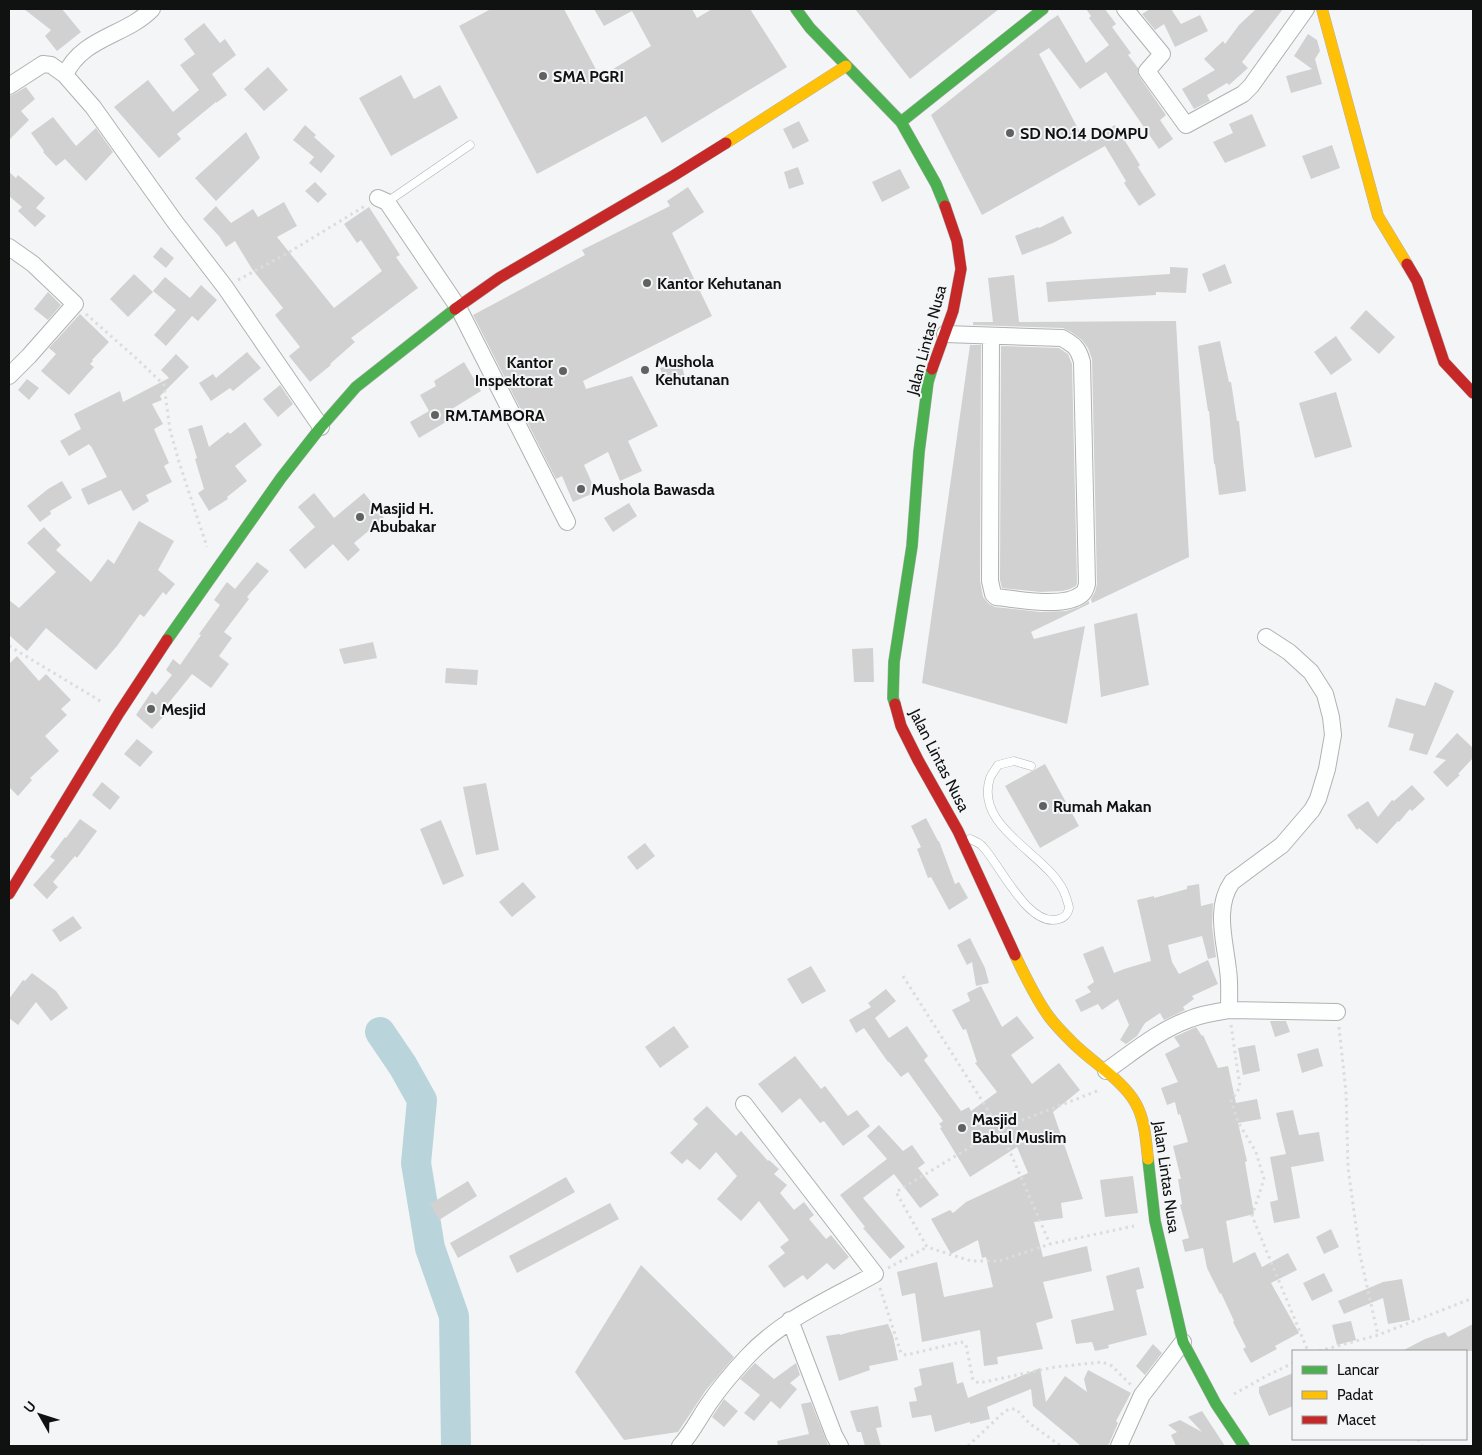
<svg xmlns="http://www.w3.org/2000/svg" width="1482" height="1455" font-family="Cabin,sans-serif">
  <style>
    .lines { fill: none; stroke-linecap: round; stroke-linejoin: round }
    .river { stroke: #b9d5db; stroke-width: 30 }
    .building { fill: #d1d1d2 }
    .lane-casing { stroke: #b1b1b2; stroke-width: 9 }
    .street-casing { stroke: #b1b1b2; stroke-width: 18 }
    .fast-casing { stroke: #b1b1b2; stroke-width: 12 }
    .slow-casing { stroke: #b1b1b2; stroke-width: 12 }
    .jam-casing { stroke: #b1b1b2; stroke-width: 12 }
    .path { stroke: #dbdcdc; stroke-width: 3; stroke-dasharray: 2.5 4; stroke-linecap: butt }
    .lane { stroke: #fdfefe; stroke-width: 8 }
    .street { stroke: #fdfefe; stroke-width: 16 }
    .fast { stroke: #4caf50; stroke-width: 11 }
    .slow { stroke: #ffc107; stroke-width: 11 }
    .jam { stroke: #c62828; stroke-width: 11 }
    .poi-dot { fill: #606161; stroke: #f3f5f7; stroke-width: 2 }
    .labels { text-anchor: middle; stroke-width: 4; stroke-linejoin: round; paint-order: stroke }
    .poi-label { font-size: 16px; font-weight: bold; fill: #101111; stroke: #f3f5f7; text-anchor: start }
    .street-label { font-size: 16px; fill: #101111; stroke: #f3f5f7 }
  </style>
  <rect width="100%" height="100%" fill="#f4f5f6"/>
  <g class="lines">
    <path class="river" d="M380,1032L403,1066L422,1100L416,1163L430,1248L454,1316L456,1446"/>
  </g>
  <path class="building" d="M24,9H62L81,32L57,51L45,36L51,30Z
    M491,9H564L600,77L651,46L632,11L604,26L594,9H692L697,18L712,9H750L787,67L662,143L646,116L537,174L459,26Z
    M855,9H999L910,79Z
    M1086,9H1105L1116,24L1112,27L1131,53L1128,55L1138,68L1139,76L1166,115L1160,120L1173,139L1159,149L1106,72L1080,89L1049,48L1039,54L1085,142L1115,125L1140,165L1138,167L1156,195L1139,206L1124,183L1126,181L1105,146L982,215L931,115L1049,21L1058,15L1086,63L1109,45L1089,18L1091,16Z
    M1150,9H1171L1181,24L1200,15L1208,31L1175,47L1164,24L1155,30L1142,14Z
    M1256,9H1283L1242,62L1248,68L1229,85L1227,83L1207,95L1210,101L1194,109L1182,89L1215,70L1204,59L1223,41L1225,44L1239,25Z
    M204,23L220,43L225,39L236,55L212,74L227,95L216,103V102L177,134L181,139L159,158L114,107L148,80L173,112L199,90L180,65L195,54L184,39Z
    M1308,34L1317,40L1320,51L1315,59L1322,84L1291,93L1286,76L1312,69L1294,56Z
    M268,67L288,90L264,111L244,89Z
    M401,75L414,99L440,85L458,118L391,156L359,98Z
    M26,87L35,99L21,111L29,120L9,140V96L14,94Z
    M1252,114L1266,146L1225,163L1213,142L1233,133L1229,124Z
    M53,117L76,146L96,128L113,152L86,181L65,159L56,166L43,152L44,151L31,133Z
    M799,121L809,141L793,149L783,129Z
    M305,125L316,135L314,137L335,156L321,173L309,163L314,157L293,140Z
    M246,132L260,158L216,201L195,178Z
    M1332,145L1340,168L1311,179L1302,156Z
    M798,167L804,184L789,189L784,172Z
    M900,169L910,188L882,202L872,182Z
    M9,172L16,178L18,175L45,198L36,208L46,216L35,227L18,211L22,207L9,196Z
    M315,182L327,194L318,203L305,191Z
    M688,187L704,212L672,233L712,316L583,381L586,389L632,376L658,426L628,441L642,471L620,481L608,452L584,465L596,492L573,502L562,476L556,479L473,315L585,255L582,250L670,206L667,201Z
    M284,202L297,226L277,237L334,308L382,271L361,240L357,243L344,224L369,207L400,255L396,257L418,288L351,338L355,342L330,364L331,365L310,382L289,356L300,347L275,315L283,308L252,269L235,241L226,247L219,236L203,219L216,206L231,223L253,209L258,217Z
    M1063,216L1072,233L1053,243L1022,255L1015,236L1038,227L1039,228Z
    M161,247L174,258L166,268L153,257Z
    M1225,264L1232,283L1209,292L1202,274Z
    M1170,267L1188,268L1186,293L1156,292V295L1048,302L1046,282L1170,274Z
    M134,274L153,292L128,317L110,299Z
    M1014,275L1019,322L1176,321L1189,557L1092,603L1091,599L1095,592L1097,584L1092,359L1088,348L1082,340L1071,332L1063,328L973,325V322H993L988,278Z
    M165,277L190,298L201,285L217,300L198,321L192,316L166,346L154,335L176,310L153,291Z
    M48,292L61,305L48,320L34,309Z
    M1366,310L1395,337L1379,354L1350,328Z
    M80,314L109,342L92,360L93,361L90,364L94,367L69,395L41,371L56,354L49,348Z
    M1336,336L1352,360L1331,375L1314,352Z
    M1220,341L1229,382H1231L1237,421H1239L1246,491L1219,495L1215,464H1214L1209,411H1208L1198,346Z
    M970,345H981L980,581L983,597L989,604L995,607L1040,612L1066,611L1079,607L1089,601V604L1031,632L1034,639L1085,626L1067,724L922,683Z
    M1001,346L1059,348L1068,354L1072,364L1077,583L1076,586L1070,589L1062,591L1041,592L1002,588L1000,580Z
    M247,352L261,368L233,391L230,388L211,401L199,383L213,374L216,378Z
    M176,354L189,367L160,396L162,400L152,404L163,424L154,429L169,463L164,466L172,482L146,495L149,501L133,511L121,490L88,505L81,489L107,477L91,446H90L89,444L69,456L60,441L81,429L74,414L120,391L123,402L169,378L161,370Z
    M464,362L481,391L447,412L451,419L419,438L410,422L429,411L420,395L436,386L434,381Z
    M681,362L685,378L665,383L660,368Z
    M27,379L39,388L29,400L18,390Z
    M280,385L293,404L278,417L263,399Z
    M1336,392L1352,447L1315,458L1299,403Z
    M245,422L262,445L235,466L247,481L227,497L228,499L209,511L198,493L204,489L195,459L197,458L188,429L202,425L209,447L228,432L230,434Z
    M62,481L72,498L50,511L51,514L40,522L27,506L48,489Z
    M314,493L334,518L364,493L384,518L354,543L360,550L348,561L333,544L305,569L289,550L315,527L298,507Z
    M629,503L637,516L613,532L604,518Z
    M139,521L174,541L158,570L175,584L166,595L163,592L144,617L140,614L117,646L96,670L46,628L27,651L9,635V600L19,608L56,572L27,543L44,527L61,545L56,550L91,582L108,559L114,564Z
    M257,562L269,571L247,597L249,599L224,632L232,638L219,656L229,664L211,688L192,674L167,705L171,708L152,729L136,715L152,691L156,695L172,675L166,670L173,659L180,665L201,635L199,634L220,605L214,600L227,582L235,589Z
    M1137,613L1149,685L1101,697L1094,624Z
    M373,642L377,658L344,664L339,649Z
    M873,648L874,682H854L852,649Z
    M17,656L39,681L46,674L71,700L61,709L67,715L45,736L59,751L30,778L32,780L18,796L9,787V664Z
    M446,668L478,670L477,685L445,683Z
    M1435,682L1454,691L1427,755L1409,750L1414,734L1388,727L1396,698L1425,706Z
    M1457,733L1473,748V758L1458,774L1460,775L1447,787L1433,772L1446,760L1435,757Z
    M137,739L153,752L140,767L124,754Z
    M1045,764L1079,826L1040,848L1005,786Z
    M102,782L120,797L110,810L92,795Z
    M486,783L499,850L476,855L463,787Z
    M1412,785L1425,799L1412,811L1410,809L1399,822L1398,821L1377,844L1359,828L1357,830L1347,815L1368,801L1378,817L1392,800L1394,801Z
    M926,818L938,841H939L955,884L959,882L968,898L949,910L931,877L928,878L917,849L921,847L911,826Z
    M80,819L97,831L77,858L75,856L53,882L58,887L47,899L33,885L55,860L50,857L65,837L66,838Z
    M441,820L464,876L443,885L420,829Z
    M645,843L655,856L637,870L627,857Z
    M523,882L536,897L512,917L499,902Z
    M1199,884L1201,906L1213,903L1212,926L1216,957L1208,959L1202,936L1168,945L1172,962L1179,974L1208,960L1218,984L1192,996L1194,999L1183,1007L1185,1010L1164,1020L1160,1013L1145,1023L1137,1036L1126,1044L1120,1040L1129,1025L1118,999L1102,1010L1098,1004L1081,1012L1075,1000L1091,992L1087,987L1094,982L1083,954L1103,946L1114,973L1124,969L1151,961L1137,900L1154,896V898L1187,889V886Z
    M73,916L82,928L60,942L52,930Z
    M970,938L985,968L989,983L976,986L972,962L967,965L957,945Z
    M811,966L826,991L802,1004L787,979Z
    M32,973L56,991L68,1008L51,1021L36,1002L18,1025L9,1018V999L23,980L25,981Z
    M981,986L1002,1027L1017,1016L1034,1038L1011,1055L1032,1084L1059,1063L1080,1090L1053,1112L1083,1199L1061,1203L1063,1218L1034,1222L1043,1257L1087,1246L1092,1271L1043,1282L1053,1318L1036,1323L1043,1349L997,1357L998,1364L984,1366L980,1330L922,1342L915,1293L902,1296L897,1272L937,1262L944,1297L993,1287L986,1257L982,1258L978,1240L951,1254L931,1219L950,1210L953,1213L966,1202L1028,1173L1017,1147L970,1177L940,1128L942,1127L939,1124L943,1121L908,1072L901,1077L889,1062H888L864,1028L856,1033L849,1020L871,1007L868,1003L886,989L896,1001L875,1018L889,1038L907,1026L928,1056L924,1060L961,1111L969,1107L971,1111L997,1092L975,1063L977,1062L966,1029L963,1030L952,1010L970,1001L967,993Z
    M1270,1021H1286L1290,1032L1275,1037Z
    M674,1026L689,1047L660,1068L645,1047Z
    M1196,1027L1202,1036L1203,1035L1218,1068L1228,1066L1236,1103L1257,1099L1261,1119L1238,1123L1247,1161L1245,1162L1254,1214L1226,1221L1233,1263L1255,1252L1262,1267L1288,1253L1297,1270L1271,1283L1299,1333L1275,1346L1277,1349L1251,1363L1243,1349L1246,1347L1233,1322L1234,1321L1221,1293L1220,1294L1207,1268L1203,1248L1185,1252L1182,1240L1189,1238L1180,1205L1182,1204L1178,1179H1181L1173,1146L1188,1142L1180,1114L1178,1115L1175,1102L1167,1105L1161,1088L1178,1082L1165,1054L1180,1046L1174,1037Z
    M1255,1045L1260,1071L1243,1075L1238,1048Z
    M1318,1048L1323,1066L1302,1073L1297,1054Z
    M795,1056L821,1089L825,1086L848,1116L857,1110L870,1126L843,1146L824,1121L820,1123L800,1098L782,1113L758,1084Z
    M707,1106L736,1136L741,1131L768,1161L769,1160L779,1169L774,1174L787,1185L780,1193L794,1210L804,1202L814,1215L809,1219L826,1239L831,1235L849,1257L834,1270L827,1263L807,1280L803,1275L784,1288L768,1266L785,1253L780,1247L789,1240L759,1201L741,1221L717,1199L737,1176L716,1152L700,1170L687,1159L682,1164L670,1153L698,1124L693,1119Z
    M1293,1110L1299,1135L1319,1132L1324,1161L1291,1167L1300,1218L1274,1223L1270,1202L1278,1200L1270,1157L1286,1154L1276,1113Z
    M879,1125L903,1151L912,1145L925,1163L918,1168L939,1195L920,1208L894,1174L863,1198L905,1247L890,1259L863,1228L865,1227L840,1195L887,1159L867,1136Z
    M1133,1176L1138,1213L1105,1217L1100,1180Z
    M566,1177L575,1192L458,1258L450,1243Z
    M468,1181L477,1196L439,1220L430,1204Z
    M610,1203L619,1219L517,1273L509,1256Z
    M1331,1229L1339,1247L1324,1254L1316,1237Z
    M641,1265L734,1357L706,1390L678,1432L624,1440L575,1372Z
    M1139,1267L1144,1288L1136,1290L1147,1335L1108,1345L1109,1348L1095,1351L1092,1342L1076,1344L1071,1320L1114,1310L1106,1276Z
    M1324,1273L1333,1291L1312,1301L1303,1283Z
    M1402,1279L1410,1320L1388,1324L1383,1298L1344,1314L1338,1301L1383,1282Z
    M1351,1321L1356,1340L1337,1345L1332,1325Z
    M888,1324L893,1336L898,1360L869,1366L870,1370L839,1381L826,1336L840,1334V1335L850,1332Z
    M1473,1324V1351H1402L1425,1339L1445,1332L1448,1337Z
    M1153,1344L1162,1353L1145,1375L1136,1366Z
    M953,1362L957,1384L963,1382L968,1398L1040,1368L1046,1402L1065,1376L1087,1392L1084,1379L1088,1370L1131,1393L1116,1421L1118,1423L1108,1446H1081L1033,1406L1031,1389L987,1407L990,1419L970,1424V1422L935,1432L931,1415L912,1418L909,1402L917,1401L914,1388L922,1385L919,1369Z
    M755,1363L774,1379L796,1363L800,1375L790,1383L797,1389L780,1409L771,1401L754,1421L744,1413L760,1395L740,1379Z
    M1293,1373V1406L1269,1416L1259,1393V1387Z
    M724,1399L738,1411L724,1427L712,1417Z
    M811,1402L828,1445L821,1446H778L777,1441L809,1434L801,1404Z
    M878,1406L882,1427L876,1428L881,1446H865L861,1432H857L850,1411Z
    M1202,1411L1225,1446H1176L1171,1435L1177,1432L1168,1425L1180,1420L1202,1432L1188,1417Z"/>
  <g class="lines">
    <g class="lane-casing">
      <path id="lane" d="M387,202L470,145
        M970,839C975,841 980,843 983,847C1000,865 1029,929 1059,919C1064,918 1068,914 1069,908C1069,905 1067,901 1066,897C1054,856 973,830 990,778C992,773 996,769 998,765L1014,761L1031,766"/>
    </g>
    <g class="street-casing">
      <path id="street" d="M1125,9L1162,54L1147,71L1186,125L1243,94L1251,86L1306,9
        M65,75C82,37 126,36 152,9
        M9,86L43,64L51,65L65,75L93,107L175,222L225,287L321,427
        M378,198L387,202L458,307L567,522
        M9,247L33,264L75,304L29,356L9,376
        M945,334L1062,338C1074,345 1078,347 1082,362L1087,584C1086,588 1085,592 1082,594C1064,609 1018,599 996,597L993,594L990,581L991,336
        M1229,1010L1337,1012
        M1106,1071C1133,1052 1159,1030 1190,1019C1202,1014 1216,1012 1229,1010C1229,997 1230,983 1228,970C1225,941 1214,908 1232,882L1282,845L1312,810L1318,799L1327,769L1333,735L1331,717L1325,694L1311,672L1289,652L1266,637
        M790,1320L834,1435L840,1446
        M680,1446C692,1433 700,1416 710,1402C721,1386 734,1371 747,1357C782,1319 831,1299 875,1274L744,1104
        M1119,1446L1142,1395L1183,1342"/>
    </g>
    <g class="fast-casing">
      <path id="fast" d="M796,9L810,28L901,122L936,184L945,206
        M901,122L1043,9
        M167,640L281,478L321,427L356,387L455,309
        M895,704L893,698L894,662L912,546L919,452L928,382L932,369
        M1148,1159L1155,1221L1183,1342L1216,1404L1244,1446"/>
    </g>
    <g class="slow-casing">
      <path id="slow" d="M1322,9L1378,216L1407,264
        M726,143L846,66
        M1015,955C1024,974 1037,1001 1050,1018C1057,1027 1065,1035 1073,1043C1092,1062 1124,1081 1136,1104C1145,1120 1146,1141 1148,1159"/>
    </g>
    <g class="jam-casing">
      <path id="jam" d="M1407,264L1417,281L1444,362L1473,393
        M455,309L499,278L673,176L726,143
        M932,369L953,311L961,269L957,241L945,206
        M895,704L901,726L918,760L958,831L1015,955
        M9,894L119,713L167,640"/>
    </g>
    <path class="path" d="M238,280L286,254L365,206
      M86,314L137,359L164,385L170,430L179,462L207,547
      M9,646L102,702
      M903,976L1000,1129L1050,1244
      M1231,1025L1240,1087L1231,1101L1238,1122L1256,1152L1264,1179L1252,1216L1308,1351
      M1339,1027L1346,1092L1348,1168L1360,1255L1378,1335
      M1097,1091L1000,1129L896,1192L927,1247L971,1261H999L1050,1244L1134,1226
      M888,1268L927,1247
      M880,1288L901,1353L906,1355L961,1342L964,1343L966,1345L973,1380L979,1383L1055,1367L1102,1362L1112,1366L1132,1386
      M1319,1351L1378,1335L1473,1298
      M1234,1394L1270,1374L1293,1363
      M1418,1439L1422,1446
      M968,1446L1005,1411L1010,1409H1016L1029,1423L1061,1446"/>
    <use href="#lane" class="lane"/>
    <use href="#street" class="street"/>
    <use href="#fast" class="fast"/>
    <use href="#slow" class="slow"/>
    <use href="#jam" class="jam"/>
  </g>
  <g class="poi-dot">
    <circle cx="543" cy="76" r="5"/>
    <circle cx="1010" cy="133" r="5"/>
    <circle cx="647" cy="283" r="5"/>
    <circle cx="645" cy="370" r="5"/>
    <circle cx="563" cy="371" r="5"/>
    <circle cx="435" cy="415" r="5"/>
    <circle cx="581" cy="489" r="5"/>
    <circle cx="360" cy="517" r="5"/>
    <circle cx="151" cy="709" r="5"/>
    <circle cx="1043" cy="806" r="5"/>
    <circle cx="962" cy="1128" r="5"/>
  </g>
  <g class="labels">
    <g class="poi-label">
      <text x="553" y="82">SMA PGRI</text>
      <text x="1020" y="139">SD NO.14 DOMPU</text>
      <text x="657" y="289">Kantor Kehutanan</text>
      <text x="655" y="367">Mushola<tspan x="655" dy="18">Kehutanan</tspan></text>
      <text x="553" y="368" text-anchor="end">Kantor<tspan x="553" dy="18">Inspektorat</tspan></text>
      <text x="445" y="421">RM.TAMBORA</text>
      <text x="591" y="495">Mushola Bawasda</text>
      <text x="370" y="514">Masjid H.<tspan x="370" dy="18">Abubakar</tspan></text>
      <text x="161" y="715">Mesjid</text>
      <text x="1053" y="812">Rumah Makan</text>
      <text x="972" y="1125">Masjid<tspan x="972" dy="18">Babul Muslim</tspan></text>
    </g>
    <g class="street-label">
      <text transform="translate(926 340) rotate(-75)" y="6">Jalan Lintas Nusa</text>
      <text transform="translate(940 760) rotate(63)" y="6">Jalan Lintas Nusa</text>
      <text transform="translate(1167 1177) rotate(82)" y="6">Jalan Lintas Nusa</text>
    </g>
  </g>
  <rect width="1482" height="1455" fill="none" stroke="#101111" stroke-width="20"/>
  <rect x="1292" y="1350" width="175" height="90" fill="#f3f5f7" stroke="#989a9b"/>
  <rect x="1302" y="1366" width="25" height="8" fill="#4caf50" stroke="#989a9b"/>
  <text x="1337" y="1375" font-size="15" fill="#101111">Lancar</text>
  <rect x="1302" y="1391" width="25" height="8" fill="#ffc107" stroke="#989a9b"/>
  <text x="1337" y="1400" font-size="15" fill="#101111">Padat</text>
  <rect x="1302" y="1416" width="25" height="8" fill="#c62828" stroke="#989a9b"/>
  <text x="1337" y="1425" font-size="15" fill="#101111">Macet</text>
  <g transform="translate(40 1415) rotate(309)" stroke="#f3f5f7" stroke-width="4" paint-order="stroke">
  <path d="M0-4L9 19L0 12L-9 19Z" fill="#101111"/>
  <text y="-8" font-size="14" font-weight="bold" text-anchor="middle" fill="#101111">U</text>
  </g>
</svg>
